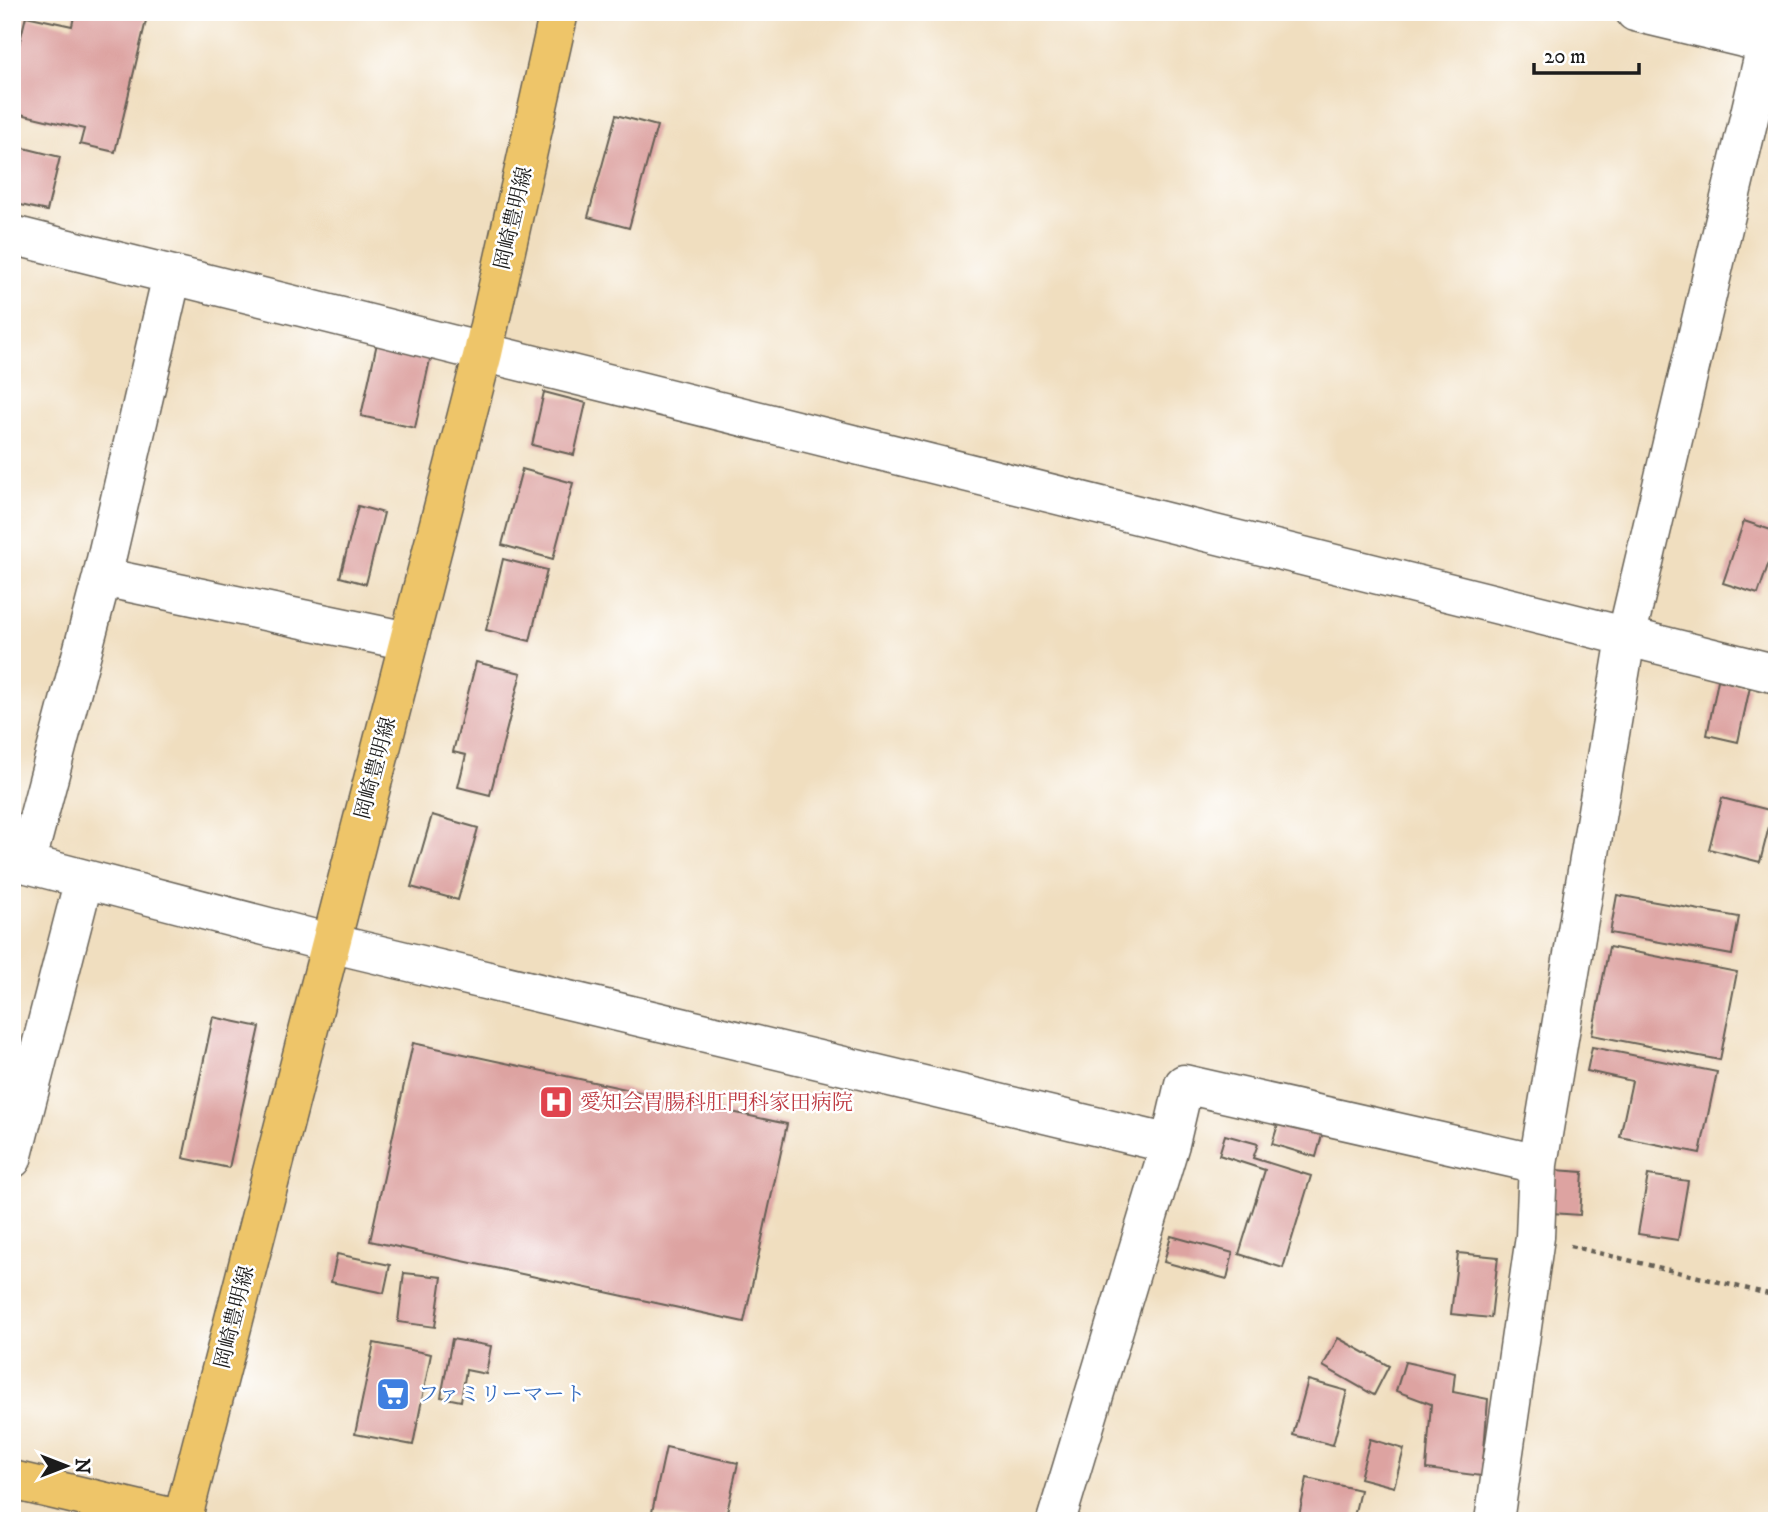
<svg xmlns="http://www.w3.org/2000/svg" width="1789" height="1533" font-family="'IM FELL DW Pica','Noto Serif JP',serif">
  <style>
    .building { fill: #dda3a1 }
    .lines { fill: none; stroke-linecap: round; stroke-linejoin: round }
    .minor-casing { stroke: #666055; stroke-width: 41 }
    .major-casing { stroke: #666055; stroke-width: 41 }
    .path { stroke: #666055; stroke-width: 4.5; stroke-dasharray: 5 5; stroke-linecap: butt }
    .minor { stroke: #fff; stroke-width: 38 }
    .major { stroke: #eec569; stroke-width: 38 }
    .labels { text-anchor: middle; stroke-width: 5; stroke-linejoin: round; paint-order: stroke }
    .street-label { font-size: 21px; fill: #1c1c1c; stroke: #fff }
    .health-label { font-size: 21px; fill: #be3a42; stroke: #fff; text-anchor: start }
    .shop-label { font-size: 21px; fill: #366cbe; stroke: #fff; text-anchor: start }
  </style>
  <rect width="100%" height="100%" fill="#fff"/>
  <filter id="ink" filterUnits="userSpaceOnUse"><feTurbulence type="fractalNoise" baseFrequency=".0143" numOctaves="2"/><feDisplacementMap in="SourceGraphic" scale="14" xChannelSelector="R" yChannelSelector="G"/><feConvolveMatrix kernelMatrix="1 2 1 2 8 2 1 2 1" color-interpolation-filters="sRGB"/></filter>
  <filter id="wash" filterUnits="userSpaceOnUse"><feTurbulence type="fractalNoise" baseFrequency=".00686" numOctaves="4" result="noise"/><feDisplacementMap in="SourceGraphic" scale="28" xChannelSelector="R" yChannelSelector="G"/><feGaussianBlur stdDeviation="1.57" result="paint"/><feColorMatrix in="noise" values="0 0 0 0 0 0 0 0 0 0 0 0 0 0 0 0 0 1.4 0 .05"/><feComposite in="paint" operator="in"/></filter>
  <g filter="url(#wash)">
    <rect width="100%" height="100%" fill="#f0debf"/>
    <g id="blocks">
      <path class="building" d="M75,12H148L115,152L80,144L84,129L12,112V74L26,16L72,26Z
        M616,115L657,126L629,228L588,217Z
        M20,147L60,157L47,211L12,203V179Z
        M377,343L431,355L415,428L361,416Z
        M544,392L586,403L574,455L532,445Z
        M522,469L573,483L553,559L502,545Z
        M358,506L384,513L366,584L340,577Z
        M1744,521L1777,532V539L1758,594L1723,583Z
        M503,559L547,570L530,641L486,630Z
        M476,662L521,673L490,795L458,787L466,755L453,752Z
        M1718,680L1750,687L1738,742L1707,735Z
        M1722,798L1773,811L1760,862L1709,849Z
        M432,815L478,828L458,900L411,887Z
        M1617,895L1739,917L1732,955L1610,933Z
        M1609,947L1737,972L1720,1060L1592,1035Z
        M213,1017L260,1027L229,1168L183,1158Z
        M413,1043L787,1124L744,1322L370,1241Z
        M1592,1047L1717,1072L1700,1153L1620,1137L1632,1081L1587,1071Z
        M1281,1115L1324,1128L1316,1157L1272,1144Z
        M1225,1135L1258,1144L1253,1158L1311,1176L1283,1268L1239,1254L1265,1170L1219,1155Z
        M1555,1170L1583,1172L1580,1215L1552,1213Z
        M1648,1175L1688,1181L1678,1240L1638,1234Z
        M1171,1236L1233,1253L1227,1279L1164,1262Z
        M1458,1253L1498,1257L1491,1318L1451,1314Z
        M337,1254L390,1265L384,1293L331,1282Z
        M404,1273L442,1277L435,1327L398,1322Z
        M1338,1338L1389,1366L1374,1395L1323,1366Z
        M452,1339L491,1346L486,1374L466,1370L461,1401L441,1397Z
        M374,1343L431,1354L413,1445L355,1434Z
        M1405,1362L1455,1373L1453,1392L1488,1399L1482,1476L1426,1469L1431,1404L1396,1391Z
        M1308,1380L1347,1391L1333,1445L1293,1435Z
        M1370,1439L1404,1449L1394,1487L1360,1478Z
        M666,1447L738,1463L725,1521H690L652,1512Z
        M1307,1478L1360,1490L1353,1521L1298,1520Z"/>
    </g>
  </g>
  <g filter="url(#ink)">
    <use href="#blocks" fill-opacity="0" stroke="#666055" stroke-width="2"/>
    <g class="lines">
      <g class="minor-casing">
        <path id="minor" d="M1635,12L1777,46
          M12,235L1777,674
          M102,577L408,641
          M12,860L330,943L1170,1144
          M26,864L102,577L172,275
          M12,1159L84,879
          M1056,1521L1170,1144L1184,1084L1538,1164
          M1494,1521L1535,1237L1538,1164L1626,638L1774,12"/>
      </g>
      <g class="major-casing">
        <path id="major" d="M12,1480L187,1521
          M182,1521L483,353L559,12"/>
      </g>
      <path class="path" d="M1570,1246L1777,1296"/>
      <use href="#minor" class="minor"/>
      <use href="#major" class="major"/>
    </g>
  </g>
  <defs>
    <g id="hospital-square" transform="scale(1.75)"><rect x="-9" y="-9" width="18" height="18" rx="4" fill="#e0444e" stroke="#fff"/><path d="M-5-5h3v3.5h4V-5h3V5h-3V1.5h-4V5h-3Z" fill="#fff"/></g>
    <g id="supermarket-square" transform="scale(1.75)"><rect x="-9" y="-9" width="18" height="18" rx="4" fill="#3f7fe0" stroke="#fff"/><path d="M-6-5.5h2.5l.6 2H6L4.5 2H-2.5L-4.4-4H-6ZM-1.5 3.2a1.3 1.3 0 1 0 .1 0ZM3 3.2a1.3 1.3 0 1 0 .1 0Z" fill="#fff"/></g>
  </defs>
  <g fill-rule="evenodd">
    <use href="#hospital-square" x="556" y="1102"/>
    <use href="#supermarket-square" x="393" y="1394"/>
  </g>
  <g class="labels">
    <g class="street-label">
      <text transform="translate(513 218) rotate(-77)" y="7">岡崎豊明線</text>
      <text transform="translate(375 768) rotate(-75)" y="7">岡崎豊明線</text>
      <text transform="translate(234 1317) rotate(-76)" y="7">岡崎豊明線</text>
    </g>
    <g class="health-label">
      <text x="580" y="1109">愛知会胃腸科肛門科家田病院</text>
    </g>
    <g class="shop-label">
      <text x="418" y="1401">ファミリーマート</text>
    </g>
  </g>
  <rect width="1789" height="1533" fill="none" stroke="#fff" stroke-width="42"/>
  <g transform="translate(66 1466) rotate(90)" stroke="#ffffff" stroke-width="5" paint-order="stroke">
  <path d="M0-5L12 26L0 18L-12 26Z" fill="#1c1c1c"/>
  <text y="-10" font-size="19" font-weight="bold" text-anchor="middle" fill="#1c1c1c">N</text>
  </g>
  <path d="M1534 63v10h105v-10" fill="none" stroke="#1c1c1c" stroke-width="3.5"/>
  <text x="1544" y="63" font-size="21" fill="#1c1c1c" stroke="#ffffff" stroke-width="5" paint-order="stroke">20 m</text>
</svg>
